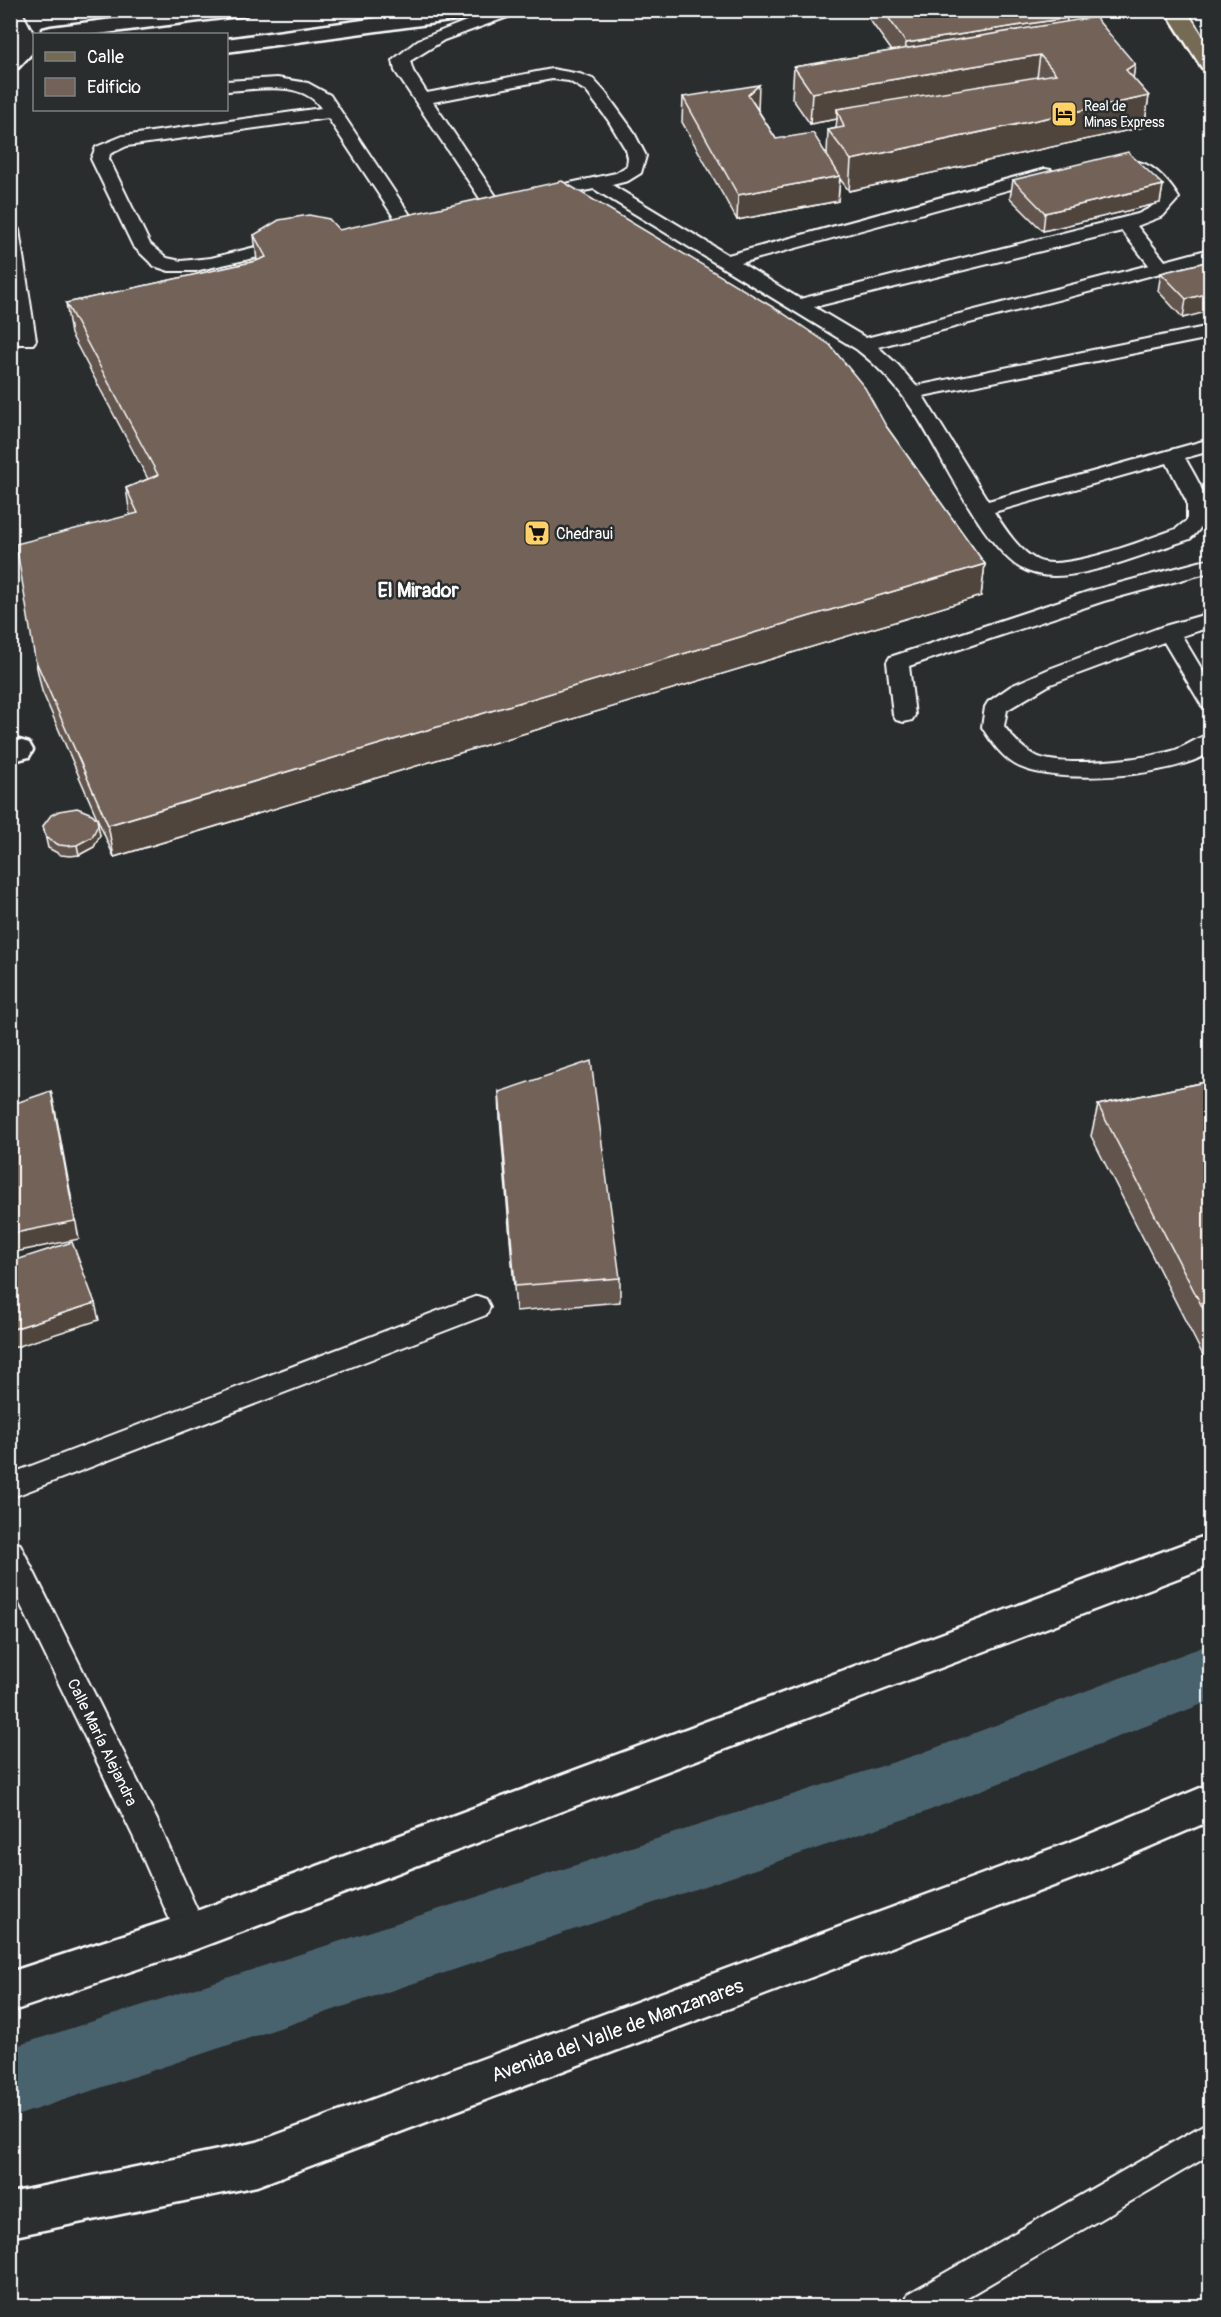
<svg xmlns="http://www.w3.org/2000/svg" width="1221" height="2317" font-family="Pangolin,sans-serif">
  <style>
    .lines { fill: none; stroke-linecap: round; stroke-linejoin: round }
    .canal { fill: #4a636e; fill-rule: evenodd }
    .lane-casing { stroke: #fff; stroke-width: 4 }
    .street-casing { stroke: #fff; stroke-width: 5 }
    .secondary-casing { stroke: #fff; stroke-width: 5 }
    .primary-casing { stroke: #fff; stroke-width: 5 }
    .lane { fill: #2a2d2e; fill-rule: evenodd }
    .street { fill: #2a2d2e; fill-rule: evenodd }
    .secondary { fill: #2a2d2e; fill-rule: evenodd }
    .primary { fill: #746b52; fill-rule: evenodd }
    .wall { fill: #62544d; stroke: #fff; stroke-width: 1.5 }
    .shaded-wall { fill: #50453e; stroke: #fff; stroke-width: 1.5 }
    .building { fill: #726259; stroke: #fff; stroke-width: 1.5 }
    .labels { text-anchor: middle; stroke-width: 5; stroke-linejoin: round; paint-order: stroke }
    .far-poi-label { font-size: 14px; fill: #fff; stroke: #2a2d2e; text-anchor: start }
    .poi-label { font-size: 16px; fill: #fff; stroke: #2a2d2e; text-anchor: start }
    .street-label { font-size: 16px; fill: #fff; stroke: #2a2d2e }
    .quarter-label { font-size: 20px; font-weight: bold; fill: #fff; stroke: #2a2d2e }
    .near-street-label { font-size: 20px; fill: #fff; stroke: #2a2d2e }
  </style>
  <rect width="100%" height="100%" fill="#2a2d2e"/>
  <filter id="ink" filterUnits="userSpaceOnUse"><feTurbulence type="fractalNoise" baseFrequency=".0167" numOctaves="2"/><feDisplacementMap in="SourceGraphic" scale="12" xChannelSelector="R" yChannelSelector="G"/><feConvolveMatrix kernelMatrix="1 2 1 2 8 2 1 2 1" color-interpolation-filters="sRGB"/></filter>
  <g filter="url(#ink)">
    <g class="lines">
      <path class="canal" d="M1210,1644V1701L920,1814L10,2118V2048L919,1754Z"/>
      <g class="lane-casing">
        <path id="lane" d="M10,10H21L34,35L33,41H21L10,22Z
          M494,10H518L516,14L444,40L410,61L413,71L427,93L552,69L580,74L593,79L605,92L632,129L646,156L641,173L628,181L612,185L728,255L1045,169L1051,170L1054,174L1051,178L741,263L800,299L1138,214L1150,208L1161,198L1148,182L1124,166L1127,162C1149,157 1169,182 1179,198L1163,216L1137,226L1165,261L1210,249V260L878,347L898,365L916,386L1210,326V338L923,396L988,501L1210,439V451L1185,458C1201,487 1221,513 1190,539C1151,551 1094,576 1054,576C1043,576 1029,573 1019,567C980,542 940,450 912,409C897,386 878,366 856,349L594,189L539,200L533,199L530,195L533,191L616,173L627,166L628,158L626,150L608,120L586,91L569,81L552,79L433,102L502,205L499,209H487L395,71L393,60L418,40ZM1122,231L1149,265L866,338L814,307ZM1167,463L1187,502V520L1176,529C1146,539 1064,573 1037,560C1019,551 1005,529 994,512Z
          M1189,10H1206L1210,19V37L1204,36Z
          M277,78L308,83L330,95L412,218L409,222H397L328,118L127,146L110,154L109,159L150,244L167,258L181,261L211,258L288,239L295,241L297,245L295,249L195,271H169L154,266L133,246L91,159L96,147L123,136L321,108C302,79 256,90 226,91V81Z
          M10,225L16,226L19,230L36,340L33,344H19L16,340L10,298Z
          M1210,559V572L1104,601L909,666L915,715L912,720L904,722L896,720L893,715L887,662L890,657L1090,591Z
          M1210,613V627L1182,636L1210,683V708L1202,706L1164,642L1051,684L1007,710L1004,726C1012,737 1022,749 1034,755C1060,769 1143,759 1172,751C1186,747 1197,737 1210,734V752C1175,777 1059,785 1020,767C1004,760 991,742 982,727L985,707L988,702L1011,686L1049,669L1161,627Z
          M477,1296L486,1299L490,1307L486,1315L10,1498V1474Z
          M10,1541L20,1544L157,1820L207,1932L202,1943L191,1947L180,1943L134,1838L10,1583Z
          M1210,2121V2155L952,2306H903L908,2294Z"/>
      </g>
      <g class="street-casing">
        <path id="street" d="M19,740L29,743L33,750L29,757L10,762V742Z
          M1210,1534V1566L191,1951L10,2012V1972L191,1913Z
          M1210,1784V1821L1088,1873L257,2186L10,2237V2193L257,2142L1078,1839Z"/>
      </g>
      <g class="secondary-casing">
        <path id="secondary" d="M184,10H248L246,15L238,16L98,34H40L43,29L51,27Z
          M436,10H496L494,15L486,16L226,52V39Z
          M27,30L36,34L32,53L18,68L10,69V50L19,32Z"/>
      </g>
      <g class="primary-casing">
        <path id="primary" d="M1165,10H1186L1210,47V69L1202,68Z"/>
      </g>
      <use href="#lane" class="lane"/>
      <use href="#street" class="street"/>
      <use href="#secondary" class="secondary"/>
      <use href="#primary" class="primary"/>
    </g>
    <path class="wall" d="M867,10H1061L1067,22L1135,64L1133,78L1149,96L1144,127L849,191L840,179L838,201L737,220L682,122L683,97L758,110L776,139L827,155L828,130L836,128L837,119L810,124L792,98L794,67L892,51L867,16Z
      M1013,180L1163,185L1160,203L1043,231L1010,198Z
      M339,230L886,426L985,564L981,596L114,857L42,691L35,659L130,515L126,488L148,479L71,334L66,303L257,261L254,235Z
      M1210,261L1183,318L1158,291L1161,273Z
      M43,826L100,835L94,847L79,855L70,856L61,855L48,848Z
      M1210,1081V1369L1091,1136L1098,1105Z
      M499,1092L620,1278V1302L516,1311L500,1118Z"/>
    <path class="shaded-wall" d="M1067,18L1064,43L904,67L906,43Z
      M1040,55L1036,85L837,109V119L810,124L812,93Z
      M1135,64L1131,95L1126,70Z
      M759,85L758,110L748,95Z
      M1149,96L1144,127L849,191L851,160Z
      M840,176L838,201L737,220L738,195Z
      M1163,185L1160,203L1043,231L1045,213Z
      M1210,293V311L1183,318L1186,299Z
      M985,564L981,596L114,857L108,825Z
      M98,825L100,835L94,847L79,855L77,845Z
      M51,1091L55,1109L79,1239L10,1253V1234Z
      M95,1303L99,1320L10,1349V1330Z"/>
    <path class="building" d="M883,10H1061L1067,18L906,43Z
      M1095,17L1135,64L1126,70L1149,96L851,160L828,130L844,127L837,109L1056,74L1040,55L812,93L794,67Z
      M759,85L748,95L776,139L813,133L840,176L738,195L683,97Z
      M1128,152L1163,185L1045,213L1013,180Z
      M562,181L781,312L830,345L865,388L886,426L985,564L108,825L35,659L16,544L138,513L126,488L158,475L66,303L256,261L266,257L254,235L279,220L309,215L329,219L339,230Z
      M1210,261V293L1186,299L1161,273Z
      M77,808L92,814L97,819L98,825L92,837L77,845L68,846L59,845L46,838L43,826L51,815L59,811Z
      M591,1061L620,1278L515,1286L499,1092Z
      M1210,1081V1322L1098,1105Z
      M51,1091L75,1221L10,1234V1105Z
      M72,1242L95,1303L10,1330V1262Z"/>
  </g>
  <defs>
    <g id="hotel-square" transform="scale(1.35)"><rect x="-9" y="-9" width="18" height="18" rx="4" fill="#ffd166" stroke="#2a2d2e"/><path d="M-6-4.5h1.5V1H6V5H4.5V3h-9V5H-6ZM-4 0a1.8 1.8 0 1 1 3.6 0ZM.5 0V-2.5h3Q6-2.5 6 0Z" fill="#111"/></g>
    <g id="supermarket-square" transform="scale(1.35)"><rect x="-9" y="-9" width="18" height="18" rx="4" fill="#ffd166" stroke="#2a2d2e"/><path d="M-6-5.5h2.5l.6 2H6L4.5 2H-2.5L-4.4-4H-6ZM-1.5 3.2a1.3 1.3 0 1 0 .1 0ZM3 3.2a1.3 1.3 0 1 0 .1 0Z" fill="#111"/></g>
  </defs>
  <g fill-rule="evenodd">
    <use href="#hotel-square" x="1064" y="114"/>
    <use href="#supermarket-square" x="537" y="533"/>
  </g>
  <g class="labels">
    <g class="far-poi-label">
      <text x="1084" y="111">Real de<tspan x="1084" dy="16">Minas Express</tspan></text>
    </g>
    <g class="poi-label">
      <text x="556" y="539">Chedraui</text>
    </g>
    <g class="street-label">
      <text transform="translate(103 1742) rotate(64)" y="6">Calle María Alejandra</text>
    </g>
    <g class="quarter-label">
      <text x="418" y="597">El Mirador</text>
    </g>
    <g class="near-street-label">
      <text transform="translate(617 2030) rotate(-20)" y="7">Avenida del Valle de Manzanares</text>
    </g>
  </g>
  <rect width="1221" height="2317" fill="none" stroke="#2a2d2e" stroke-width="36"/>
  <rect x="18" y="18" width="1185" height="2281" fill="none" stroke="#fff" stroke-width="2" filter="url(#ink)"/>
  <rect x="33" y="33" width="195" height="78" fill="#2a2d2e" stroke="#7f8182" stroke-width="1.5"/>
  <rect x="45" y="52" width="30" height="9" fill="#746b52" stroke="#7f8182" stroke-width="1.5"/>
  <text x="87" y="63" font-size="18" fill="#ffffff">Calle</text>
  <rect x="45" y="78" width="30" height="18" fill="#726259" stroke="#7f8182" stroke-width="1.5"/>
  <text x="87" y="93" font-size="18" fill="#ffffff">Edificio</text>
</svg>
